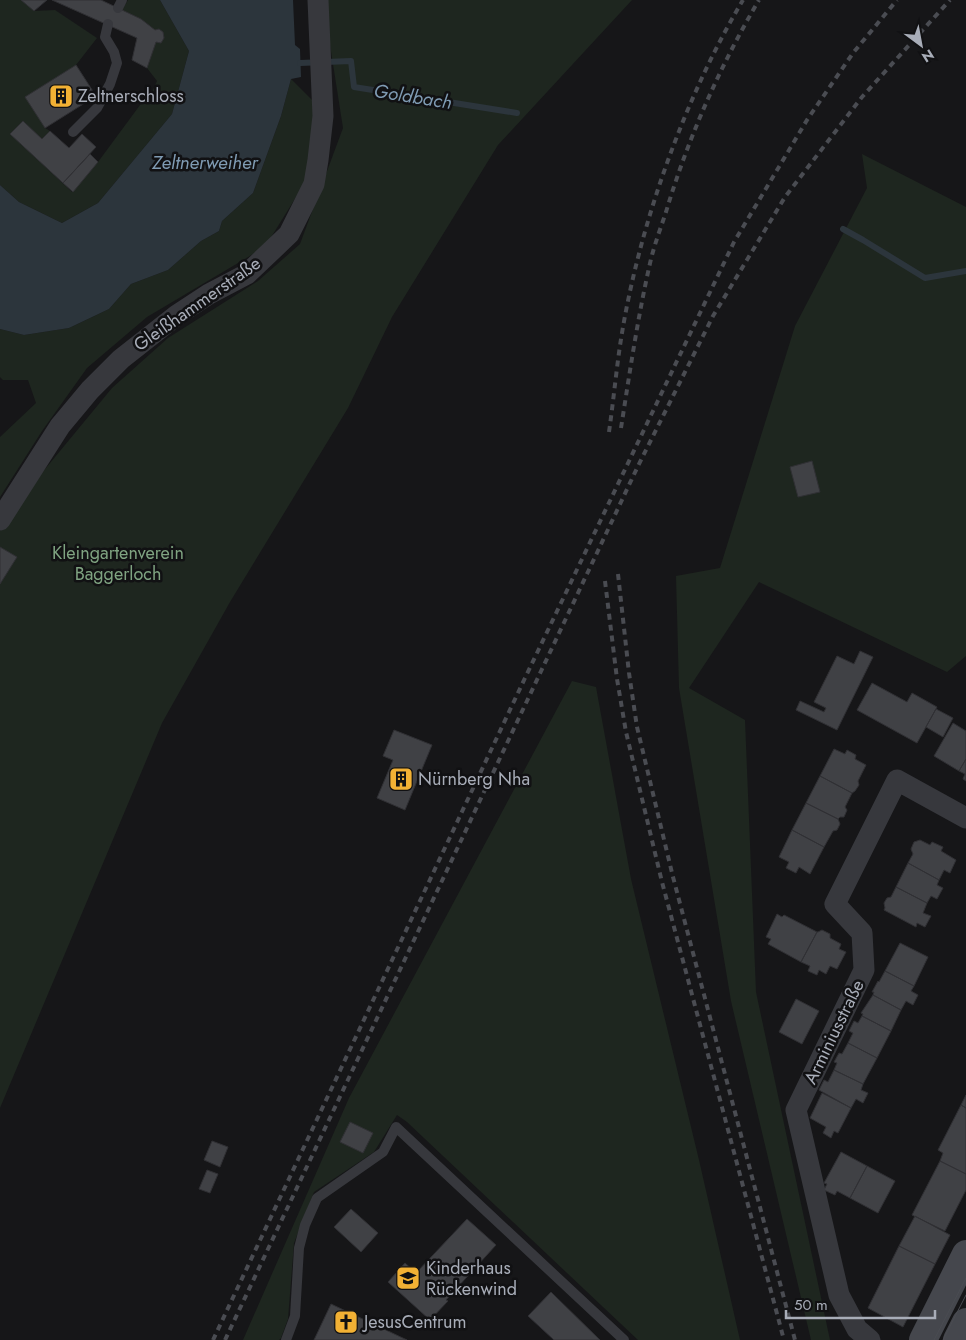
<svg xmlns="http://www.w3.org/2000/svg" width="966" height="1340" font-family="Jost,sans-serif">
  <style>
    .green { fill: #1e261f }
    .water { fill: #2c353c }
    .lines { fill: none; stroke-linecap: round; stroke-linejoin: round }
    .stream { stroke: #2c353c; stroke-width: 6 }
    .building { fill: #404145; stroke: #303034 }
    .lane { stroke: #37383d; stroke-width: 10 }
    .street { stroke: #37383d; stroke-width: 21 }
    .secondary { stroke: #45474d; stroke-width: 28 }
    .tram { stroke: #4a4c52; stroke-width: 1 }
    .rail { stroke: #4a4c52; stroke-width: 4; stroke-dasharray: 6 5; stroke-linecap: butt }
    .labels { text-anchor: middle; stroke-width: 5; stroke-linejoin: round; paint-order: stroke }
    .poi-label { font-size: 18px; fill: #a8adb8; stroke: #111113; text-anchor: start }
    .street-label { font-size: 18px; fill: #a8adb8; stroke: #111113 }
    .park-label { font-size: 18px; fill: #7fa381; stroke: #111113 }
    .water-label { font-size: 19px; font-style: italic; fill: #7f9bb3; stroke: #111113 }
  </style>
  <rect width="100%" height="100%" fill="#161618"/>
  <path class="green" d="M0,0H21L34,11L55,10L97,38L76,65L26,97L45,128L50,131L42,139L23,121L10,134L72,192L98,162L143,101H148L157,81L147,68L156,42L161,43L164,38L163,32L159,29L155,30L141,19L122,10L128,0H160L189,51L172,114L98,203L62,223L19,202L0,185Z
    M323,0H632L498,145L392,317L348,408L230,602L162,723L0,1108V531L27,491L112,388L168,338L258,281L300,244L343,128Z
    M291,79L315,103L306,181L265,247L147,317L87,368L42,431L0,497V437L36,403L28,380H3L0,377V329L24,335L69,328L109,309L131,284L168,270L201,241L219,231L222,221L253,193L281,116Z
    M862,154L966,207V656L947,672L759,582L689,688L745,720L756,992L830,1340H811L731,1001L679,688L676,576L720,568L795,326L867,188Z
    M572,681L596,687L631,879L699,1160L740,1340H638L407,1122L397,1115L374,1152L314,1192L294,1243L288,1319L281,1338L279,1340H243L349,1098Z"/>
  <path class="water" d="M160,0H293L295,45L300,49L301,77L291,79L281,116L253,193L222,221L219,231L201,241L168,270L131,284L109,309L69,328L24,335L0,329V185L19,202L62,223L98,203L172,114L189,51Z"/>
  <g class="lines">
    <path class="stream" d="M300,63L351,61L354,87L517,113
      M843,229L863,240L925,278L966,271"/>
  </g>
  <path class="building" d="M21,0H47L34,11Z
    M52,0H101L141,19L155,30L159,29L163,32L164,38L161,43L156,42L147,68L132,60L137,38Z
    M76,65L96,96L45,128L25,97Z
    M23,121L42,139L50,131L69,148L82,134L96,147L63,183L10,134Z
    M90,154L98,162L73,192L63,183Z
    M812,461L820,492L798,497L790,467Z
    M0,547L17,557L0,584Z
    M860,651L873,657L837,730L796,710L800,701L824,712L826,708L814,702L837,656L854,664Z
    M872,683L907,702L912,693L937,707L917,743L857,710Z
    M936,709L953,718L943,737L926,727Z
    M953,723L966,731V759L959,771L934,756Z
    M394,730L432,745L405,810L377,798L393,760L383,756Z
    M834,749L845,754L847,750L856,755L855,759L866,765L858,781L859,785L855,791L852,793L820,776Z
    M966,759V781L963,779L965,774L959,771Z
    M820,776L852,793L845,807L847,810L844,817H840L838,819L806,803Z
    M806,803L838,819L840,824L837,830L833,831L824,847L792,830Z
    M792,830L824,847L810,874L799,867L796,873L786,868L789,862L779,857Z
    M920,840L930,845L932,842L943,847L941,851L956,860L950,873L944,870L939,880L908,863L913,854L911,849L914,842Z
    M908,863L939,880L937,885L943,888L937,899L931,896L927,903L896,887Z
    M896,887L927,903L923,913L931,916L925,927L917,923L916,927L884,910L885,908L884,903L887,898L891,897Z
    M777,914L782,917L784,915L817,932L801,962L768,944L771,939L766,937Z
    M822,930L830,934V938L841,944L839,949L846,952L837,969L830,966L826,974L819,970L817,975L808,971L810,966L801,962L817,932H818Z
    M900,943L928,957L914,986L885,971Z
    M885,971L914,986L911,991L918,995L913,1005L906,1001L901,1010L873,995L874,992H872L878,981L879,982Z
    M873,995L901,1010L891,1031L862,1016L863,1014L861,1013Z
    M796,999L819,1011L802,1044L779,1032Z
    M862,1016L891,1031L877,1058L848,1043L853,1033L849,1031L854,1021L858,1023Z
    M848,1043L877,1058L863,1084L834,1070L837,1063L834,1062L839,1053L842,1054Z
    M834,1070L863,1084L861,1090L868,1093L863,1103L856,1099L851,1108L819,1090L824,1080L828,1082Z
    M822,1093L851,1108L838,1133L834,1131L831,1138L823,1133L826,1127L810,1118Z
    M966,1095V1108L961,1105Z
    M961,1105L966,1108V1174L940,1161L943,1153L938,1150Z
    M350,1122L373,1133L363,1153L340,1142Z
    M212,1141L228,1147L220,1167L204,1160Z
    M841,1152L867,1166L850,1198L837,1191L835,1195L824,1190L827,1184L824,1183Z
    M940,1161L966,1174V1190L945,1231L912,1215Z
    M867,1166L895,1181L878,1213L850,1198Z
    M207,1170L218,1174L210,1193L199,1189Z
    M351,1209L378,1233L361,1252L334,1227Z
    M915,1216L950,1235L935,1264L899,1246Z
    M467,1219L496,1245L446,1300L448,1301L430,1320L388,1282L405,1263L416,1273Z
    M899,1246L935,1264L903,1327L868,1308Z
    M551,1292L600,1340H554L528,1316Z
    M331,1304L407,1340H314Z"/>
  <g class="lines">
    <path class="lane" d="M118,8L122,0
      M73,132L97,108L110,84L117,63L114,52L105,37L108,24
      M286,1340L295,1316L299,1248L305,1225L317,1198L383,1152L396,1127L624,1340"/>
    <path class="street" d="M0,520L60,426L90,390L121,359L177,315L209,294L247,274L289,234L314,184L318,160L323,116L318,0
      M870,1340L857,1329L839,1295L796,1110L864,970L862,933L835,904L897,780L966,818"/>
    <path class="secondary" d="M923,1340L966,1254
      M957,1340L966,1322"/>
    <path class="tram" d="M934,1340L966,1278
      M943,1340L966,1295"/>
    <path class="rail" d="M621,428C630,371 638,315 651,259C655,243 661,227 666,212C688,138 720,66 759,0
      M609,432C614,397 617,361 623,327C642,218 686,95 743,0
      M618,574L629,673L637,727L673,877L795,1340
      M605,581L617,679L626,732L662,882L784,1340
      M213,1340L525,678L734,242L807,120L853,53L897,0
      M225,1340L638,466L713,316L785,197L862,97L950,0"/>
  </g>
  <defs>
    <g id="building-square" transform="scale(1.25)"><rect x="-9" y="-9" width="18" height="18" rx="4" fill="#f2b134" stroke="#111113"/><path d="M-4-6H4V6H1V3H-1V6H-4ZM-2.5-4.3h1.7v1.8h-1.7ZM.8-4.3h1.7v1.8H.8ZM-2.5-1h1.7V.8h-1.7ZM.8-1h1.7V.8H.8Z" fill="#111"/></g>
    <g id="school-square" transform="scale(1.25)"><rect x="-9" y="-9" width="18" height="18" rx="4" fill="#f2b134" stroke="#111113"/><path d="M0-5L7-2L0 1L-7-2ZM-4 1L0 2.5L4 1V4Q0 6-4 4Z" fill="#111"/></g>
    <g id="church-square" transform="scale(1.25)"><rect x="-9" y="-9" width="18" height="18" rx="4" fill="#f2b134" stroke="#111113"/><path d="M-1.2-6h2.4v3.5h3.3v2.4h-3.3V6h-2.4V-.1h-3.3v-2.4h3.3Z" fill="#111"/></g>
  </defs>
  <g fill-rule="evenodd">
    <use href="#building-square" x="61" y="96"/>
    <use href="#building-square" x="401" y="779"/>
    <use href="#school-square" x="408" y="1278"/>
    <use href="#church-square" x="346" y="1322"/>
  </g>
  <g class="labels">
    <g class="poi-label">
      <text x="78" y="102">Zeltnerschloss</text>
      <text x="418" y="785">Nürnberg Nha</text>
      <text x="426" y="1274">Kinderhaus<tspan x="426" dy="21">Rückenwind</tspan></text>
      <text x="364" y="1328">JesusCentrum</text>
    </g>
    <g class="street-label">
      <text transform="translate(197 304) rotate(-35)" y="6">Gleißhammerstraße</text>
      <text transform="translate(834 1032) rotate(-64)" y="6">Arminiusstraße</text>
    </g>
    <g class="park-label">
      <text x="118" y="559">Kleingartenverein<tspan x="118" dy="21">Baggerloch</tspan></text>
    </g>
    <g class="water-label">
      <text transform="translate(413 96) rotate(9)" y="7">Goldbach</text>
      <text x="205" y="169">Zeltnerweiher</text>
    </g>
  </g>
  <g transform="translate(921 45) rotate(148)" stroke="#111113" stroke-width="4" paint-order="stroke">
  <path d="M0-4L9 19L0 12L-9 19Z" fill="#a8adb8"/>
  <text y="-8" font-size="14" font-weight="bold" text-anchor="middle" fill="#a8adb8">N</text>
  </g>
  <path d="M786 1310v8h149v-8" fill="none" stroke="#a8adb8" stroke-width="2.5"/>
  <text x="794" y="1310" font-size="15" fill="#a8adb8" stroke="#111113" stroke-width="4" paint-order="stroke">50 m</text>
</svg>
